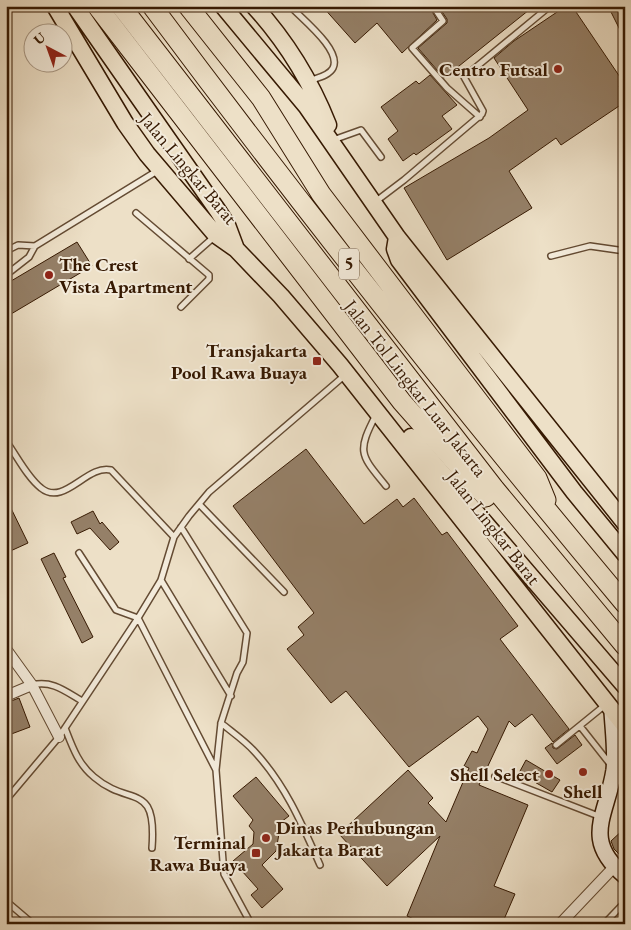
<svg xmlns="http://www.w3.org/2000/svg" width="631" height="930" viewBox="0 0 631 930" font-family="'EB Garamond',serif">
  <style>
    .building { fill: #958068; stroke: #361902 }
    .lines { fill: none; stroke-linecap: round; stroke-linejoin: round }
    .lane-casing { stroke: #644b33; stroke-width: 8 }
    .street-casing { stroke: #644b33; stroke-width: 12 }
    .secondary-casing { stroke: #361902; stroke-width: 18 }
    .primary-casing { stroke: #361902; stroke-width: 19 }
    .highway-casing { stroke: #361902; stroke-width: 21 }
    .lane { stroke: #f3ebdb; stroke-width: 5 }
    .street { stroke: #f3ebdb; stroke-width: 10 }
    .secondary { stroke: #f3ebdb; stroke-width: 15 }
    .primary { stroke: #ede0c7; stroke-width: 16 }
    .highway { stroke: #ede0c7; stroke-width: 19 }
    .poi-dot { fill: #8f2418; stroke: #f3ebdb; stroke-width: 2 }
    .labels { text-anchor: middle; stroke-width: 4; stroke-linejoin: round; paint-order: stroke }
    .shield { fill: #f3ebdb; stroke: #6f5843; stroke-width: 1 }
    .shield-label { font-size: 18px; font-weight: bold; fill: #361902 }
    .poi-label { font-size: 19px; font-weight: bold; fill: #361902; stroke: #f3ebdb; text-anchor: end }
    .street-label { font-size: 19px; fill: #361902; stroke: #f3ebdb }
  </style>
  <rect width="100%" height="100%" fill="#ede0c7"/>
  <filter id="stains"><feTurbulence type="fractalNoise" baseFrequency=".004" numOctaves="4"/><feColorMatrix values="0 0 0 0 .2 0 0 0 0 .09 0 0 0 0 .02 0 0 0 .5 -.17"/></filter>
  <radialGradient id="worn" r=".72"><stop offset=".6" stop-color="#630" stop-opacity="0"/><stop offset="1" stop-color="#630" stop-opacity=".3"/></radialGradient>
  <path class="building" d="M322,6H429L437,20L402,53L377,23L355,43Z
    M438,6H534L444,78L418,48L447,23V19Z
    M566,6H572L624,83L619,86L625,95V102L561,145L556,138L509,171L532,208L447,260L404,188L489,138L528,110L494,58L514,41Z
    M608,6H625V40Z
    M430,75L457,105L442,116L452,129L416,155L414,153L403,161L388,139L398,131L381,107L416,81L419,84Z
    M77,242L92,266L6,317V284Z
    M306,449L364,524L397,499L403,507L414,498L442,535L447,532L518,626L500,639L569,729L553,742L532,714L515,727L509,721L479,785L528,805L494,886L515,894L502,924H425L407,916L440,836L387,886L339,834L408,770L433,798L428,803L446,822L469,768L464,766L472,751L477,753L488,729L478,716L409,767L346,691L331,703L287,649L304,635L298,627L314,613L233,506Z
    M6,498L28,543L6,553Z
    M93,511L100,524L102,522L119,542L110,550L90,528L77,534L71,522Z
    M54,553L66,577L63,578L93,637L82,643L41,559Z
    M19,698L30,727L6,736V703Z
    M575,735L582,745L557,764L545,748L552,743L553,748L557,749Z
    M526,760L560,780L552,792L519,773Z
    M256,777L289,816L281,822L276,851L262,865L283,889L262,908L251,895L258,889L233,861L253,844L254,832L249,826L253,820L233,796Z
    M625,828V860L614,849L611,841Z"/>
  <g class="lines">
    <defs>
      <path id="lane" d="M290,6C302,19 342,50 333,68C329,76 316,78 309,81
        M433,6L443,21L412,48L447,88L480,117
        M333,140L361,130L381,157
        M375,202L404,180L482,114L483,111L464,77L550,6
        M136,213L209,275V279L181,307
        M6,251L18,245L35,246
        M551,256L590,246L625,251
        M189,259L214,237
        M6,275L29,257L35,246L157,171
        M376,415C356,453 361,455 386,486
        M6,441C17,456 27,477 41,488C64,507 87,464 111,470L174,537
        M199,504L284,592
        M181,527L247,633L243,662L237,673L221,723L216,770
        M79,553L116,610L138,618
        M161,580L231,696
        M138,618L216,770L224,874L251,924
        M32,685C52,680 65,691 82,701
        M221,723C232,732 245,741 254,751C285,784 302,824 320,865
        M580,726L610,764
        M65,728C72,746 78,764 94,777C130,808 157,780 152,848
        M556,745L604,706
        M495,776L601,817
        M6,800L59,737L138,618L161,580L174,537L189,516L209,492L344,376
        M6,901L33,924
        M604,924L625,902"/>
      <path id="street" d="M6,649L32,685L59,737
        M6,696L32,685
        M560,924L614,867"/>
      <path id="secondary" d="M612,711C613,730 616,751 614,770C607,816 581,839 625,876"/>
      <path id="primary" d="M55,6L125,123L147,154L216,235L236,249L281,296L340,365L625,726
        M75,6L218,211L227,225L236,249
        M223,6L307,107L397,237L625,523
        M254,6C285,40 311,82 328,125
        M397,237L395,249L399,260L574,492L625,554
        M411,437L625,686"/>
      <path id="highway" d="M97,6L402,402L486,497
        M121,6L494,488L625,646
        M152,6C304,210 462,409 625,604
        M188,6L261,98L321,194L537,478L546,500"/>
    </defs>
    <use href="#lane" class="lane-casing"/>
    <use href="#street" class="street-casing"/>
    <use href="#secondary" class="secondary-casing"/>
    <use href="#primary" class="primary-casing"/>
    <use href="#highway" class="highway-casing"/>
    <use href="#lane" class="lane"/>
    <use href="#street" class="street"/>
    <use href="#secondary" class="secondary"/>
    <use href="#primary" class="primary"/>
    <use href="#highway" class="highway"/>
  </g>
  <g class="poi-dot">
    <circle cx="558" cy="69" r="5"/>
    <circle cx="49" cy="275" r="5"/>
    <rect x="312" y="356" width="10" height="10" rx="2.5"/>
    <circle cx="583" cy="772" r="5"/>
    <circle cx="549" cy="774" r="5"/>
    <circle cx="266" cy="838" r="5"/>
    <rect x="251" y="848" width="10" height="10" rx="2.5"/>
  </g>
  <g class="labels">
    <rect class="shield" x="339" y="248.5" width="20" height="31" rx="4"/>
    <g class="shield-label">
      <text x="349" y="270">5</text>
    </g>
    <g class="poi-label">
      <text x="548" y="76">Centro Futsal</text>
      <text x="59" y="271" text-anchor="start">The Crest<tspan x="59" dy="22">Vista Apartment</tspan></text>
      <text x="307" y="357">Transjakarta<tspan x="307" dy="22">Pool Rawa Buaya</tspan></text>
      <text x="539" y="781">Shell Select</text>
      <text x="583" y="798" text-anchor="middle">Shell</text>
      <text x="276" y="834" text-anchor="start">Dinas Perhubungan<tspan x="276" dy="22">Jakarta Barat</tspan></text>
      <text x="246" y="849">Terminal<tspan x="246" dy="22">Rawa Buaya</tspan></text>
    </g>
    <g class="street-label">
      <text transform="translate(189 168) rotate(50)" y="7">Jalan Lingkar Barat</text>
      <text transform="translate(416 388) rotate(52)" y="7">Jalan Tol Lingkar Luar Jakarta</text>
      <text transform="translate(494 527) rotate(52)" y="7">Jalan Lingkar Barat</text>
    </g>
  </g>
  <rect width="631" height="930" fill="none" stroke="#ede0c7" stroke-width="25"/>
  <rect x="8" y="8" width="616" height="915" fill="none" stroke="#361902" stroke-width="2.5"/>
  <rect x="12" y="12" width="606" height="905" fill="none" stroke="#361902"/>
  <g transform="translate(48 48) rotate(319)"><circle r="24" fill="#f3ebdb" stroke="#a79784"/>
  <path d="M0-4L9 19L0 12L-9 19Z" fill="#8f2418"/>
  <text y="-8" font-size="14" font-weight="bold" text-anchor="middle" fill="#361902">U</text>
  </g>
  <rect width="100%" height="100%" filter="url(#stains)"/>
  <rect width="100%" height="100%" fill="url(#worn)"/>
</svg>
